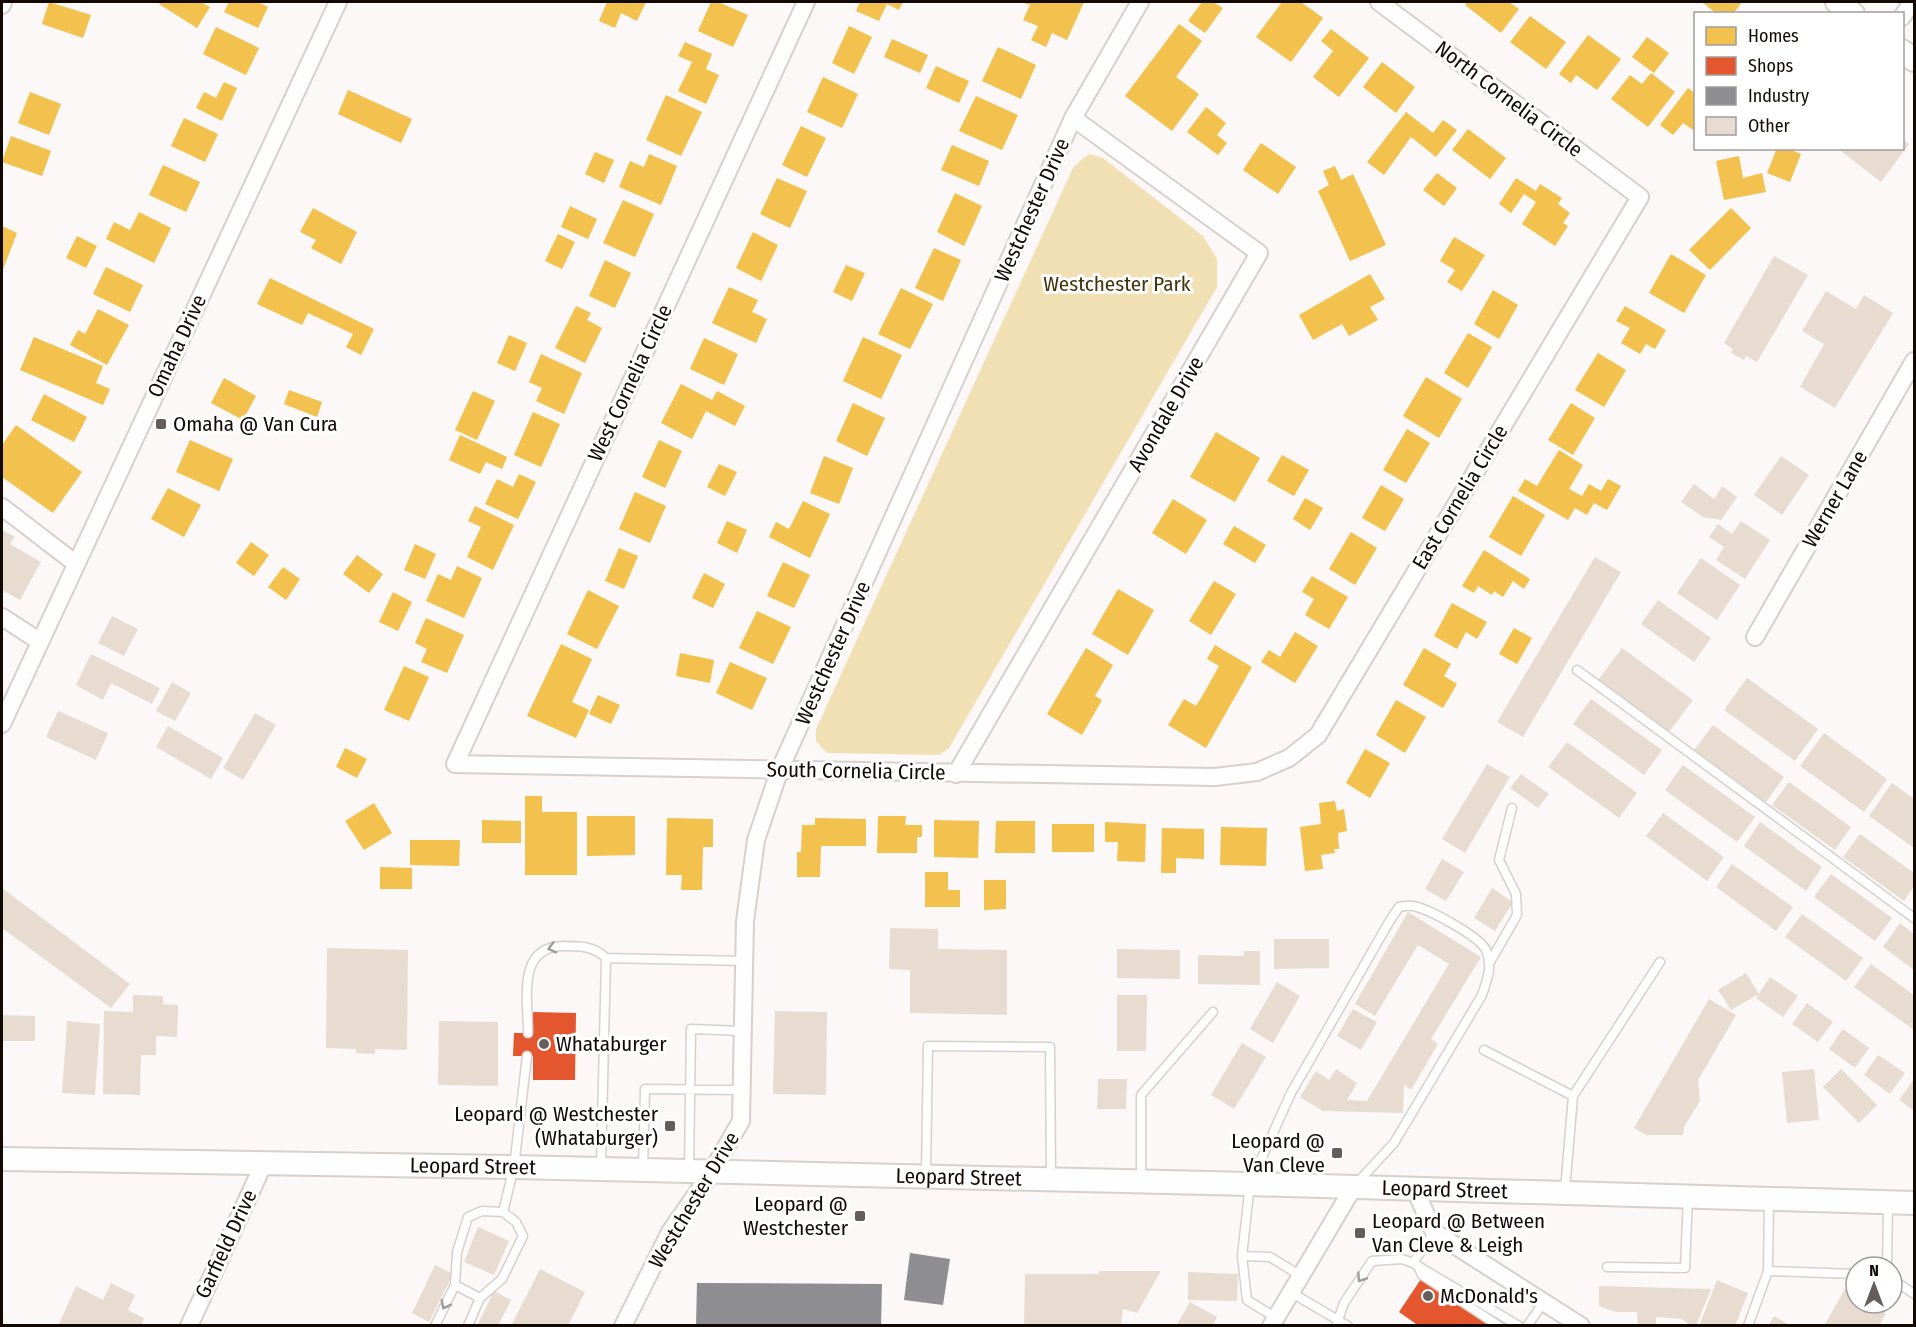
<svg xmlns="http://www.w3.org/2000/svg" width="1916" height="1327" viewBox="0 0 1916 1327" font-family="'Fira Sans Condensed',sans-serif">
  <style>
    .green { fill: #f1e0b4 }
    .homes { fill: #f2c14e }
    .shops { fill: #e4572e }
    .industry { fill: #8d8d92 }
    .building { fill: #e8dcd1 }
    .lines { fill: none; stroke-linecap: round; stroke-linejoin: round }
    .lane-casing { stroke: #d7d0cd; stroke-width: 11 }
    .street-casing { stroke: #d7d0cd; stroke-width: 20 }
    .secondary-casing { stroke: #d7d0cd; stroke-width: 26 }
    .lane { stroke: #fefefe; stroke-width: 8 }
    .street { stroke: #fefefe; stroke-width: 16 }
    .secondary { stroke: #fefefe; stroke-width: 22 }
    .oneway { stroke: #a09c9a }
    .poi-dot { fill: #645d5a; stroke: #fff; stroke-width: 2 }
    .labels { text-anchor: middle; stroke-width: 6; stroke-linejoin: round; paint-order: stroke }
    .street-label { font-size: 21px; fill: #120905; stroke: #fff }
    .park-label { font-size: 21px; fill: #41340a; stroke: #fff }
    .poi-label { font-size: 21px; fill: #120905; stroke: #fff; text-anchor: start }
  </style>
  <rect width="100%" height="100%" fill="#fbf8f7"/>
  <path class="green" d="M1090,154L1103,158L1203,236L1217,259V287L949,748L939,755L827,753L816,741V729L1073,168L1082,159Z"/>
  <path class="homes" d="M49,2L91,15L83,38L42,24Z
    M160,2H201L210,7L197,28L159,4Z
    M229,2H258L268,7L258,28L224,12Z
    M607,2H646L637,21L621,13L615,28L599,21Z
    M711,2H718L748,15L733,47L698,31Z
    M860,2H903L899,10L887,4L879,21L856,11Z
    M1021,2H1084L1067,40L1052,33L1046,47L1031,40L1038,26L1023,20L1030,5Z
    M1202,2H1213L1223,8L1205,33L1188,21Z
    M1282,2H1301L1323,18L1291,62L1256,37Z
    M1467,2H1509L1519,9L1501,33L1465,5Z
    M1702,2H1742L1733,14H1717Z
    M1530,16L1566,42L1546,69L1510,42Z
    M1179,24L1202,41L1176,77L1199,94L1172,131L1125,96Z
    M849,26L872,37L854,74L832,63Z
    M216,27L259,48L246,75L203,54Z
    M1331,29L1369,58L1339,97L1313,77L1333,51L1321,41Z
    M1588,35L1621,59L1597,90L1576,75L1571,83L1559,74Z
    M1647,37L1669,53L1654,73L1632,57Z
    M892,39L928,55L920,73L884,57Z
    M685,42L712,54L706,69L719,75L706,104L678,91L692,62L678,56Z
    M998,47L1036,65L1021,99L982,81Z
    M1382,62L1415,87L1396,113L1363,87Z
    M936,66L969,81L959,103L926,88Z
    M1651,73L1675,92L1648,127L1611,99L1630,75L1642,84Z
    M823,77L858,94L842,128L807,112Z
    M224,82L237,88L222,121L196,108L204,92L216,98Z
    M1688,88L1696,94V132L1683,123L1673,135L1660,125Z
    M348,90L412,119L401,143L338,114Z
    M30,92L61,104L49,135L18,123Z
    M666,95L702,112L681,156L646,140Z
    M976,96L1018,115L1002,150L959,131Z
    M1206,107L1226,123L1217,135L1227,143L1218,155L1187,132Z
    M1406,112L1433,133L1443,120L1457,130L1436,157L1411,137L1384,175L1367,162Z
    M184,118L218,134L205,162L171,146Z
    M801,126L826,138L807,177L782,165Z
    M1468,129L1506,158L1490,179L1452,150Z
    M11,136L51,151L42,176L2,162Z
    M1261,143L1296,167L1278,194L1243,170Z
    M952,145L989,161L979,186L941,170Z
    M1777,148H1787L1801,154L1790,182L1767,173Z
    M595,152L614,160L604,183L585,174Z
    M649,154L677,166L661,205L619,187L630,161L644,167Z
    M1739,156L1743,178L1762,173L1766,192L1724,200L1716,161Z
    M163,165L200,182L186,212L149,195Z
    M1335,166L1341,180L1353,174L1386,245L1350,261L1318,191L1329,185L1323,171Z
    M1437,173L1457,188L1444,206L1423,190Z
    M777,178L807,191L790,228L760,214Z
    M1516,178L1536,191L1540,184L1562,198L1558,204L1570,213L1563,223L1568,226L1555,246L1522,224L1536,202L1524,194L1511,213L1499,204Z
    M955,193L982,206L964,246L937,232Z
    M623,200L654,214L635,257L603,243Z
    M570,206L597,219L588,239L561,227Z
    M313,208L357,232L341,264L311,248L316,240L300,232Z
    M1731,208L1751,228L1710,270L1689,250Z
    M139,212L171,228L154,263L106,239L114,222L130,230Z
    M2,226L17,233L2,272Z
    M753,232L778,245L761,281L736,268Z
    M558,234L575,242L562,269L545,261Z
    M77,236L97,246L86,268L66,258Z
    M1454,237L1485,255L1462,291L1447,282L1455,270L1440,261Z
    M934,248L961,260L943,301L915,288Z
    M1671,254L1706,275L1684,313L1649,293Z
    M605,260L631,273L615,308L589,296Z
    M846,265L865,273L852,301L833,292Z
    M106,267L143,285L130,312L93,294Z
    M1370,274L1385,299L1370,307L1378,320L1349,336L1342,324L1313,340L1299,315Z
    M270,278L374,329L361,355L346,347L353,334L308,313L302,325L257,304Z
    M729,287L758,300L752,312L767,319L756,343L712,323Z
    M901,288L933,304L910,349L878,334Z
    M1493,290L1518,305L1499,339L1474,324Z
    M576,306L591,313L587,320L602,328L585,363L555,348Z
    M1625,306L1666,330L1655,349L1646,344L1640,354L1621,343L1630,328L1616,321Z
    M98,309L129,325L107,365L70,345L78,330L85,334Z
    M1468,333L1492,347L1468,388L1444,373Z
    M509,335L527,343L515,371L497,363Z
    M34,337L103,366L96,383L110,389L103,405L20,370Z
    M863,337L902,355L881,399L843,381Z
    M704,338L738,354L724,385L690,369Z
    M1598,353L1626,370L1604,407L1575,390Z
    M541,354L582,373L564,414L536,401L542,388L529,382Z
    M1426,377L1462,399L1439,438L1403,416Z
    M224,378L256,396L243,420L211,403Z
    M681,384L712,400L717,391L745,406L735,426L706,411L692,439L661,423Z
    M289,390L322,402L317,417L284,404Z
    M473,391L495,401L477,440L455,430Z
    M44,394L87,417L74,442L31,420Z
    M853,403L885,418L867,456L836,441Z
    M1571,403L1595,418L1573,455L1548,440Z
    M533,412L560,424L541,467L514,455Z
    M16,425L82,472L53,513L2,477V445Z
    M1407,429L1430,443L1406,483L1383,470Z
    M1216,432L1260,458L1235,502L1190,477Z
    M460,435L507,457L502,469L486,462L480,474L449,460Z
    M190,440L233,459L219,491L176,472Z
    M659,440L682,451L665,488L642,477Z
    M1559,450L1583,465L1569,489L1582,496L1589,484L1601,491L1608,479L1621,486L1607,510L1594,503L1587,515L1575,508L1568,520L1518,491L1525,479L1537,486Z
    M1282,455L1309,470L1294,496L1267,481Z
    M824,456L853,468L839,504L810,493Z
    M719,464L737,472L725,496L707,487Z
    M519,474L536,482L518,519L485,504L497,479L513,487Z
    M1381,485L1404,499L1385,531L1362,518Z
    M168,488L201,505L184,537L151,519Z
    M635,492L666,506L650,543L619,529Z
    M1513,496L1545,515L1521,556L1489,537Z
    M1305,498L1323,508L1310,530L1293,519Z
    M1173,499L1207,520L1186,554L1152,533Z
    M803,501L830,514L810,558L769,537L776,522L789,529Z
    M475,506L514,525L493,570L467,557L481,527L468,521Z
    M727,521L747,530L737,553L717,543Z
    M1234,526L1266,545L1255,563L1223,544Z
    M1351,532L1377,548L1355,585L1329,569Z
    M251,542L269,555L254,576L236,563Z
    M415,544L436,554L425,579L404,570Z
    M619,548L638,556L624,589L605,581Z
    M1484,550L1530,579L1524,589L1513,581L1503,597L1494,591L1492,595L1478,586L1474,593L1462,586Z
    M357,555L383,574L369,593L343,574Z
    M783,562L810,575L794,608L767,596Z
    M457,566L482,578L464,618L426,601L438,574L451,580Z
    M283,567L300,579L286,600L268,587Z
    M704,573L725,584L713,608L692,598Z
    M1312,576L1348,597L1329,629L1305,615L1314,599L1302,592Z
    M1214,581L1236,594L1211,635L1189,621Z
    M1118,589L1154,610L1128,655L1092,634Z
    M588,590L619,606L597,649L567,634Z
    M393,592L412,602L398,631L379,622Z
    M1452,603L1487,622L1477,639L1466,632L1457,649L1434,636Z
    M757,611L791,627L773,664L739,648Z
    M426,618L464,635L447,673L421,662L427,649L415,643Z
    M1514,628L1532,638L1517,664L1499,654Z
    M1295,632L1318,646L1295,683L1261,662L1269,650L1280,657Z
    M561,644L592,659L572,702L589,710L576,738L527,716Z
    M1215,645L1252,667L1206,748L1168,725L1184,699L1196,706L1204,693L1219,666L1207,659Z
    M1086,648L1113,665L1095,696L1102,700L1082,735L1047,714Z
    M1424,648L1451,664L1444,676L1457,684L1443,708L1403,685Z
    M680,653L714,660L710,683L676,676Z
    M730,662L767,678L752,710L716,693Z
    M404,666L429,677L409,721L384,710Z
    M598,695L620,705L611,724L589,714Z
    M1396,700L1426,717L1405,753L1376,735Z
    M345,748L367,759L357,778L336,767Z
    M1365,749L1390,763L1370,798L1346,783Z
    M525,796H542V812H577V875H525Z
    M1335,801L1337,811L1344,809L1347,831L1338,833L1339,849H1334L1335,853L1321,855L1323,869L1305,871L1300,827L1321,824L1319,803Z
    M374,803L392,833L364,850L345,821Z
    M587,816H635V855L587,856Z
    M878,816H906L905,825H922V837H917V853H877Z
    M667,818L713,819V847H703L702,890H681L682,875H666Z
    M815,818L866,819V846H821L820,877H797V852H801L802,825H815Z
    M482,820L521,821V843H482Z
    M934,820L979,821L978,858L934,857Z
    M996,821H1035V853H995Z
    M1105,822L1146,824L1145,862L1117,861L1118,842H1105Z
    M1052,824H1094V852H1052Z
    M1221,827L1267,828L1266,866L1220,865Z
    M1162,828L1204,829V859L1176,858V873H1161Z
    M410,840H460L459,866L410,865Z
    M380,867L412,868V889H380Z
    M925,872H948V890H960V907H925Z
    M984,880H1006V909L984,910Z"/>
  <path class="shops" d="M533,1012L576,1013L575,1080H533V1056H513L514,1033H533Z
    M1421,1279L1493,1326H1419L1399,1312Z"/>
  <path class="industry" d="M910,1253L950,1259L943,1305L904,1300Z
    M697,1283L882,1284L881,1326H696Z"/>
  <path class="building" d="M1902,139L1909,144L1881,182L1837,148H1902Z
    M1774,256L1808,275L1757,362L1746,356L1744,360L1731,353L1733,349L1724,343Z
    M1826,291L1856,309L1864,295L1893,313L1835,408L1800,387L1824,344L1802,331Z
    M1781,456L1809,475L1782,515L1754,495Z
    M1694,484L1714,499L1722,486L1737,497L1721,520L1703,517L1681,502Z
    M1741,521L1770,540L1745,579L1716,560L1724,547L1709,537L1718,524L1732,534Z
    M2,530L15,537L10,544L41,562L20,600L2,590Z
    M1595,557L1621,572L1523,737L1497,722Z
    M1701,558L1740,585L1717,620L1677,593Z
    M1658,600L1711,638L1694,662L1641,624Z
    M112,616L138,629L124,656L98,643Z
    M1622,648L1693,700L1669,732L1598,680Z
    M91,654L160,688L152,704L111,683L103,700L76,685Z
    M1747,678L1818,729L1795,761L1724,710Z
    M172,682L191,693L175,721L156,711Z
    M1591,699L1662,750L1644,775L1573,724Z
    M58,711L108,733L96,760L46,737Z
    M255,713L276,725L243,780L223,768Z
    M1713,725L1784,777L1766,802L1694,750Z
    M168,726L223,758L211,779L156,747Z
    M1824,733L1887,779L1864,812L1800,766Z
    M1567,742L1637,793L1619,818L1548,767Z
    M1487,764L1510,777L1465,853L1442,839Z
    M1683,765L1755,817L1737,842L1665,790Z
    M1521,774L1549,794L1538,808L1510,788Z
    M1789,782L1851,827L1835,850L1772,805Z
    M1892,783L1914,799V848L1869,816Z
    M1663,813L1724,857L1707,881L1646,836Z
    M1760,822L1822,867L1806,891L1744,846Z
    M1860,834L1914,873V886L1904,901L1843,857Z
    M1442,859L1464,872L1446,901L1425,889Z
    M1732,864L1793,907L1776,931L1716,887Z
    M1831,874L1892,918L1875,941L1814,897Z
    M2,888L130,984L111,1008L2,928Z
    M1492,888L1513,902L1495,931L1474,918Z
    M1408,912L1481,957L1431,1039L1438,1044L1411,1090L1404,1085L1403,1113L1323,1111L1300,1097L1316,1071L1329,1080L1336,1069L1357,1083L1347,1100L1367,1101L1449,964L1418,945L1375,1016L1355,1004Z
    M1802,914L1863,958L1846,981L1785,937Z
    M1900,923L1914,934V970L1883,947Z
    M890,928L938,929V949L1007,950V1015L910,1013V970L889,969Z
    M1274,939H1329V968L1274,969Z
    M327,948L408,950L407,1050L375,1049V1054L356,1053V1049L326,1048Z
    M1117,949L1180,950V979L1117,978Z
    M1244,951H1260V985L1198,984V955L1244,956Z
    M1871,964L1914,995V1030L1854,987Z
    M1746,973L1759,994L1731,1010L1718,990Z
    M1770,977L1798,996L1783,1017L1756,998Z
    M1277,982L1300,996L1273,1043L1250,1029Z
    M133,995L163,996V1004L178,1005L177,1037L156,1036V1055H141L140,1095L103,1094L104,1011L133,1012Z
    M1117,995H1147L1146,1051H1117Z
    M1709,999L1736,1015L1698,1080L1700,1101L1684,1127L1683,1135H1646L1634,1128Z
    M1807,1003L1833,1022L1818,1042L1792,1024Z
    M1353,1009L1377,1022L1361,1050L1337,1036Z
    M775,1011L827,1012L826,1095L773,1094Z
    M2,1015L35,1016V1041H2Z
    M67,1021L100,1024L95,1095L62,1093Z
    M439,1021L498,1022V1086L438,1085Z
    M1843,1029L1869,1048L1855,1068L1829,1049Z
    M1242,1043L1266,1057L1234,1109L1211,1095Z
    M1878,1055L1905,1073L1890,1094L1864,1075Z
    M1814,1069L1819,1120L1787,1123L1782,1072Z
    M1841,1069L1877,1105L1859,1123L1823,1087Z
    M1098,1079H1127L1126,1109H1097Z
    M1914,1079V1111L1899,1100Z
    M478,1227L509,1241L494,1275L464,1262Z
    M435,1265L453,1274L429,1322L412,1313Z
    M540,1269L585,1292L568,1326H511Z
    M1099,1271H1161L1137,1313L1123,1309L1121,1326H1024L1025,1274H1099Z
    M1188,1272L1238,1274L1237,1301L1188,1300Z
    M1717,1280L1748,1293L1735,1326H1699Z
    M111,1283L135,1295L128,1310L144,1318L141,1326H58L76,1286L103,1300Z
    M1599,1286L1711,1289L1696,1326H1691L1682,1319L1656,1317V1326H1638L1637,1312H1616L1599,1306Z
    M1845,1289L1856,1295V1303H1869L1886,1313L1879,1326H1824Z
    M494,1291L511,1300L498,1326H477Z
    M1190,1302L1217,1317L1212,1326H1176Z
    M1774,1316L1791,1326H1768Z"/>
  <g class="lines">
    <defs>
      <path id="lane" d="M1577,670L1914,918
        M1490,962L1517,915L1516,894L1499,860L1512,808
        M528,1033C528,998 516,944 567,946C582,946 595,947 606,958
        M1484,1050L1573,1096
        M601,1167L606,958L745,961
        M643,1168L645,1089L741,1090
        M689,1169L691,1029L743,1031
        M926,1174L928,1046L1050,1047L1051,1179
        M1141,1181V1095L1213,1012
        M1565,1190L1573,1096L1660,962
        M1769,1200L1768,1271L1856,1274
        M503,1212L516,1222L523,1236L502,1279L480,1298L455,1285L457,1252L468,1217L482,1211L503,1212L514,1167L527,1056
        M1242,1256L1247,1300L1276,1318
        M1413,1263L1434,1232
        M1418,1266L1422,1275L1499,1326
        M1607,1267L1685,1268L1688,1198
        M1887,1267L1888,1204
        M1301,1276L1270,1257L1242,1256L1250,1184L1291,1093L1389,922L1399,907C1404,906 1408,905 1413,906C1429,909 1479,936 1486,950C1493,966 1487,980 1482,995L1394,1143L1357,1183
        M1892,1279L1914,1294
        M1292,1293L1348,1326
        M435,1326L455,1285
        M468,1326L480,1298
        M1336,1326L1344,1303L1372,1261L1402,1259L1413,1263L1519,1326
        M1527,1326L1544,1302
        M1748,1326L1768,1271"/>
      <path id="street" d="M806,2L455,764L1215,777L1257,772L1289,758L1318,735L1640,197L1379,2
        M2,5L3,2
        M1902,17L1912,2
        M2,507L75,563
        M2,617L39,641
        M1755,637L1914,361
        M2,724L338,2
        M956,774L1259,253L1073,118
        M1415,1190L1434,1232L1581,1326
        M189,1326L264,1163
        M623,1326L670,1232L711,1173L741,1121L745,921L756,840L780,769L1073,118L1140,2
        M1271,1326L1353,1188"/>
      <g id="secondary">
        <path d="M1837,2L1853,14"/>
        <path d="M1902,51L1914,60"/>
        <path id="s1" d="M2,1159L514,1167L1250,1184L1914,1203"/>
      </g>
    </defs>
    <use href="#lane" class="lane-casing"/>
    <use href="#street" class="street-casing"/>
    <use href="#secondary" class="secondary-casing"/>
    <use href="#lane" class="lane"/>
    <use href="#street" class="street"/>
    <use href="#secondary" class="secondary"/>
  </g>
  <defs><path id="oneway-chevron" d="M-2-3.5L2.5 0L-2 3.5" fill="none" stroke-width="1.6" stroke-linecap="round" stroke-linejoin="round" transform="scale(1.5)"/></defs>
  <g class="oneway">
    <use href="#oneway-chevron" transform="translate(552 948) rotate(165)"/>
    <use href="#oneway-chevron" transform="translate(1361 1278) rotate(124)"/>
    <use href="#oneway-chevron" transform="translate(445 1305) rotate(117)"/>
  </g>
  <g class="poi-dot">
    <rect x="155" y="418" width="12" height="12" rx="3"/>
    <circle cx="544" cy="1044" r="6"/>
    <rect x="664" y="1120" width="12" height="12" rx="3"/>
    <rect x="1331" y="1147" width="12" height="12" rx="3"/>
    <rect x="854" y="1210" width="12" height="12" rx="3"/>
    <rect x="1354" y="1227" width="12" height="12" rx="3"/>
    <circle cx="1428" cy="1296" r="6"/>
  </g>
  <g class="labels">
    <g class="street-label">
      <text transform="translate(1509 99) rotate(37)" y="7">North Cornelia Circle</text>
      <text transform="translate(1032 210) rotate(-66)" y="7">Westchester Drive</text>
      <text transform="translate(177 346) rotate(-65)" y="7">Omaha Drive</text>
      <text transform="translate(630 383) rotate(-65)" y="7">West Cornelia Circle</text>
      <text transform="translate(1166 414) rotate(-60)" y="7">Avondale Drive</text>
      <text transform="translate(1460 497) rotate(-59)" y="7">East Cornelia Circle</text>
      <text transform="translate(1835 499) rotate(-60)" y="7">Werner Lane</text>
      <text transform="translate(833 653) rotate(-66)" y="7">Westchester Drive</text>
      <text transform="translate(856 771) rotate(1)" y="7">South Cornelia Circle</text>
      <text dy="7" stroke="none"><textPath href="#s1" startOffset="471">Leopard Street</textPath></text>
      <text dy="7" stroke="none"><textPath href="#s1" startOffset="957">Leopard Street</textPath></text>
      <text dy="7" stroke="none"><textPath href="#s1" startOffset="1443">Leopard Street</textPath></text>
      <text transform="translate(694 1200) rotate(-59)" y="7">Westchester Drive</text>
      <text transform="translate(226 1244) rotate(-65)" y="7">Garfield Drive</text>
    </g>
    <g class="park-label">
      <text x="1117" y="291">Westchester Park</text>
    </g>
    <g class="poi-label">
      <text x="173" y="431">Omaha @ Van Cura</text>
      <text x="556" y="1051">Whataburger</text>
      <text x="658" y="1121" text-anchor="end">Leopard @ Westchester<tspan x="658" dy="24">(Whataburger)</tspan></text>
      <text x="1325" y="1148" text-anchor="end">Leopard @<tspan x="1325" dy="24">Van Cleve</tspan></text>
      <text x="848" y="1211" text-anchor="end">Leopard @<tspan x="848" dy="24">Westchester</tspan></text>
      <text x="1372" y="1228">Leopard @ Between<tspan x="1372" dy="24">Van Cleve &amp; Leigh</tspan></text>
      <text x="1440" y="1303">McDonald's</text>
    </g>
  </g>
  <rect width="1916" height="1327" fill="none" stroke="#120905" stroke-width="6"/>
  <rect x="1694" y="12" width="210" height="138" fill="#ffffff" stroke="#a09d9b" stroke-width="1.5"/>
  <rect x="1706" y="27" width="30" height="18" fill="#f2c14e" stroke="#a09d9b" stroke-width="1.5"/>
  <text x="1748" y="42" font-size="18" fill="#120905">Homes</text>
  <rect x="1706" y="57" width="30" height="18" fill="#e4572e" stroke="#a09d9b" stroke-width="1.5"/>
  <text x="1748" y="72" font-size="18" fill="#120905">Shops</text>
  <rect x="1706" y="87" width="30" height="18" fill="#8d8d92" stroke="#a09d9b" stroke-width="1.5"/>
  <text x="1748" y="102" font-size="18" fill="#120905">Industry</text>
  <rect x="1706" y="117" width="30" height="18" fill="#e8dcd1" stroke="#a09d9b" stroke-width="1.5"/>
  <text x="1748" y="132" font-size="18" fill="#120905">Other</text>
  <g transform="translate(1874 1285)"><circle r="28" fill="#ffffff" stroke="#a09d9b" stroke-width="1.5"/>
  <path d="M0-4.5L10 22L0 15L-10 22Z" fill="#645d5a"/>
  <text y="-9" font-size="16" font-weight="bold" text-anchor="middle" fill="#120905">N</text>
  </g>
</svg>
